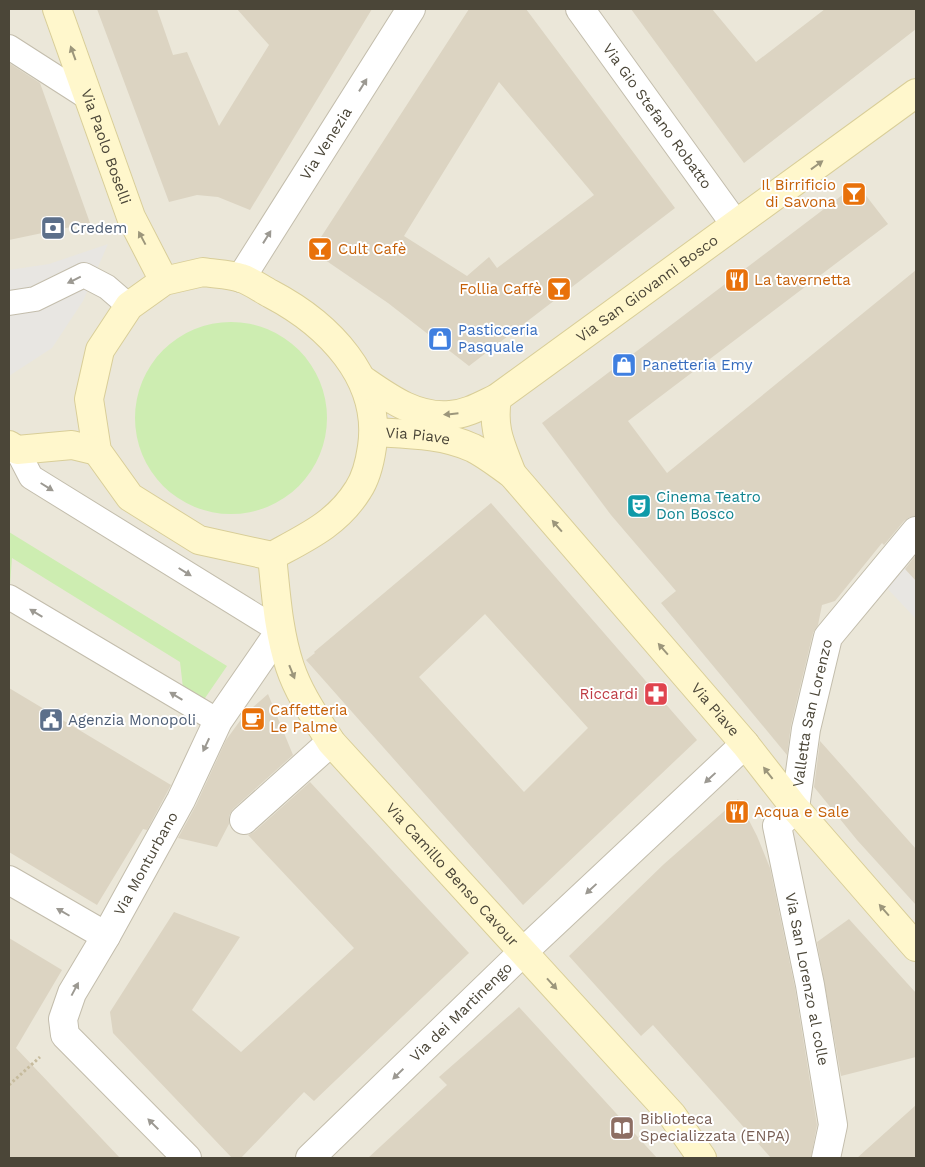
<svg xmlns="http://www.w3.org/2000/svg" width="925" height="1167" viewBox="0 0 925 1167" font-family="'Work Sans',sans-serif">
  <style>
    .residential { fill: #ebe7d9 }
    .green { fill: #cdedb1 }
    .parking { fill: #e8e6e2 }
    .building { fill: #dcd4c2; fill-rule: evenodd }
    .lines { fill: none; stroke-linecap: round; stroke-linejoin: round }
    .lane-casing { stroke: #c3bdac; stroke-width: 26 }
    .street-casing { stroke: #c3bdac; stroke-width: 30 }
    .secondary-casing { stroke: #d9ce98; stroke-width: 30 }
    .path { stroke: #c6bb9d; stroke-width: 3; stroke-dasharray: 2.5 2.5; stroke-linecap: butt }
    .lane { stroke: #fff; stroke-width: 24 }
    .street { stroke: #fff; stroke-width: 28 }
    .secondary { stroke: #fff7cc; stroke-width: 28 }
    .oneway { fill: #9c967b }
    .oneway2 { fill: #9c9992 }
    .labels { text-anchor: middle; stroke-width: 4; stroke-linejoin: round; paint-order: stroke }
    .street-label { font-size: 15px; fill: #4b4638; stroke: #fff }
    .food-label { font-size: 15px; fill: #c56008; stroke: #fff; text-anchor: start }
    .service-label { font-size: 15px; fill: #4e5e75; stroke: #fff; text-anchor: start }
    .shop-label { font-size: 15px; fill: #366cbe; stroke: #fff; text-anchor: start }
    .culture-label { font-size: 15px; fill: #0d838f; stroke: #fff; text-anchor: start }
    .health-label { font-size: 15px; fill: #be3a42; stroke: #fff; text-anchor: end }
    .education-label { font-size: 15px; fill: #785e54; stroke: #fff; text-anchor: start }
  </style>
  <rect width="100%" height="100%" fill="#f6f4eb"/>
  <path class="residential" d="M9,9H916V1158H9Z"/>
  <path class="green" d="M135 418a96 96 0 1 1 192 0a96 96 0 1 1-192 0Z
    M9,532L227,666L203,701L183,688L180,662L12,558L10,585L9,584Z"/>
  <path class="parking" d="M108,244L83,301L52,348L9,376V270L49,264Z
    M916,558V619L885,586Z"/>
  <path class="building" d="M97,9H157L173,55L187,52L219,126L269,45L237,9H372L250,210L218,197L197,195L169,202Z
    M469,9H526L675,208L469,366L388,303L312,251ZM499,82L594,195L497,268L489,257L467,276L404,236Z
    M631,9H712L756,62L825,9H916V29L744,163Z
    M9,63L40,83L90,223L9,240Z
    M857,184L888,224L628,421L667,473L916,270V516L910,517L904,521L884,545L882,543L835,601L822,605L818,625L813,633L791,725L787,755L661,603L676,591L611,515L542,423Z
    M491,503L697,740L523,905L306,660L315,653L314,652ZM485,614L588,728L524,792L419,677Z
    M916,555V581L905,569Z
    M9,688L171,785L147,830L143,829L97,905L9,852Z
    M268,694L293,755L233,809L229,816V824L217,847L178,838L195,807L226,740L245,714Z
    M820,741L916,849V905L857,840L814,787Z
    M310,782L469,953L314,1101L304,1092L241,1158H232L113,1033L110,1012L174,912L240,937L192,1010L241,1052L354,948L248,835L254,832Z
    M738,799L757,836L770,868L795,988L817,1125L811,1158H771L653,1025L641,1036L569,956L664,864Z
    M849,919L916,993V1057L841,1076L817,942Z
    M9,938L62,970L16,1048L120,1158H9Z
    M519,1007L657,1158H368L447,1085L439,1077Z
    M916,1105V1158H857Z"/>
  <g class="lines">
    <defs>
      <path id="lane" d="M9,47L90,99
        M9,303L35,299L84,275L107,287L129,306
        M17,450L31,477L280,631
        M9,597L218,721"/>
      <g id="street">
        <path id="s1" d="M580,9L735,224"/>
        <path id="s2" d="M241,278L411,9"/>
        <path d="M244,820L331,742"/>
        <path d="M9,880L106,936"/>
        <path id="s3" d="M187,1158L65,1035L63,1019L72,993L106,936L181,800L218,721L280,631"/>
        <path id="s4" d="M310,1158L523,952L745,744"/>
        <path id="s5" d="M826,1158L833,1125L810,985L777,826L795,808L806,729L828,637L916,531"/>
      </g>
      <g id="secondary">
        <path id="s6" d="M57,9L131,217L164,281"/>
        <path d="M203,272C215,274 229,274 241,278C251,281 261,289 271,294C328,324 382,378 372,447C370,461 366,478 358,490C337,524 305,538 272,556L199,540L130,497L97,451L89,399L100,350L129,306L164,281Z"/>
        <path id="s7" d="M363,380C389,398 416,418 450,415C467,414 482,405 497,398L916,93"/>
        <path d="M497,398C492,430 501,445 512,474"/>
        <path id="s8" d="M374,432C407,434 443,434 473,448C487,455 499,465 512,474L745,744L795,808L916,947"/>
        <path d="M9,445L17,450L72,445L97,451"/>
        <path id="s9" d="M272,556C276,593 278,631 290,667C299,694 316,718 331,742L672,1115L702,1158"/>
      </g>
    </defs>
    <use href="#lane" class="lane-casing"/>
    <use href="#street" class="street-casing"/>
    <use href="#secondary" class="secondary-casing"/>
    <path class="path" d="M9,1085L40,1057"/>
    <use href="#lane" class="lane"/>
    <use href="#street" class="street"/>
    <use href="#secondary" class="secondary"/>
  </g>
  <defs><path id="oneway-solid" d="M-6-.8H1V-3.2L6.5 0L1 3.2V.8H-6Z" transform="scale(1.25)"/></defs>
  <g class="oneway">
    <use href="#oneway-solid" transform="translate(73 53) rotate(-110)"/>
    <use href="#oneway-solid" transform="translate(817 165) rotate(-36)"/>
    <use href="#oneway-solid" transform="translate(142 238) rotate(-118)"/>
    <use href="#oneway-solid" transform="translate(451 414) rotate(174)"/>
    <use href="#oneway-solid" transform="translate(557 526) rotate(-131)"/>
    <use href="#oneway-solid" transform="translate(663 649) rotate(-131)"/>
    <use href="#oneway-solid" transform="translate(292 672) rotate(68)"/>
    <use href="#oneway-solid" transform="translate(768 773) rotate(-128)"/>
    <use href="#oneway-solid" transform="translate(884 910) rotate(-131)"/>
    <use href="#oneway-solid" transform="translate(552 984) rotate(48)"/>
  </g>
  <g class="oneway2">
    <use href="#oneway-solid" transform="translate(363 85) rotate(-58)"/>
    <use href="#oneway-solid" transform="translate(267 237) rotate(-58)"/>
    <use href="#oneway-solid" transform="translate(74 280) rotate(154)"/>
    <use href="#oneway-solid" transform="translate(47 487) rotate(32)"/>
    <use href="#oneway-solid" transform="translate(185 572) rotate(32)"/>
    <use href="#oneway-solid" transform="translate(36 613) rotate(-149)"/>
    <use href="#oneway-solid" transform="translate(176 696) rotate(-149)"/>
    <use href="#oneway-solid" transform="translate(206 745) rotate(115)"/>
    <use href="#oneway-solid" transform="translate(710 778) rotate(137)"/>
    <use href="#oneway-solid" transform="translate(591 889) rotate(137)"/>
    <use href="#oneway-solid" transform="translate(63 912) rotate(-150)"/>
    <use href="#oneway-solid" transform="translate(75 989) rotate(-62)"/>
    <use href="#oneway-solid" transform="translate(398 1074) rotate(136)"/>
    <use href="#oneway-solid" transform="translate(153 1124) rotate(-135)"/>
  </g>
  <defs>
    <symbol id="bar-square" viewBox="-11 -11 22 22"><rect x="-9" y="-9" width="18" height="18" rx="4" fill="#e8710a" stroke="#fff"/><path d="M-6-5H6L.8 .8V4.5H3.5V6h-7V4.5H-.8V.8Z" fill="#fff"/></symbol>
    <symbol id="bank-square" viewBox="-11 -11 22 22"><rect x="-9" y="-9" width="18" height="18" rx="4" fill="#5c6f8a" stroke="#fff"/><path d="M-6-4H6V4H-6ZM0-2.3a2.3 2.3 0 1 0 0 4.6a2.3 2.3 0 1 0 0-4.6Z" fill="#fff"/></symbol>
    <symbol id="restaurant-square" viewBox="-11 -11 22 22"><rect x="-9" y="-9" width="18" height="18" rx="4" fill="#e8710a" stroke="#fff"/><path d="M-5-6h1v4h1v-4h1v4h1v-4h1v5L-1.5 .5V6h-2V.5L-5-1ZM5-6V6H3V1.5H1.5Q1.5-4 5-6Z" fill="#fff"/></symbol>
    <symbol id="shop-square" viewBox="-11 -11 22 22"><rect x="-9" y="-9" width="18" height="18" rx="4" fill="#3f7fe0" stroke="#fff"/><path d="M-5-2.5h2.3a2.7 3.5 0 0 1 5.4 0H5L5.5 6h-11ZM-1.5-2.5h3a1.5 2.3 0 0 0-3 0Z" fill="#fff"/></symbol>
    <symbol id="theatre-square" viewBox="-11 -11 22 22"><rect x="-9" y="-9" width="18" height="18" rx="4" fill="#0f9aa8" stroke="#fff"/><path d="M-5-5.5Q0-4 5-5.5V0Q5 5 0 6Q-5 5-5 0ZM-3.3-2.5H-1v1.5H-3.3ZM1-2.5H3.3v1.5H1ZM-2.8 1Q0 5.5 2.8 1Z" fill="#fff"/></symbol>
    <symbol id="pharmacy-square" viewBox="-11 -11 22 22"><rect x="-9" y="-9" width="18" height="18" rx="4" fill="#e0444e" stroke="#fff"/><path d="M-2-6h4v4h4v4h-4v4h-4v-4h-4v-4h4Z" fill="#fff"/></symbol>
    <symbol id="cafe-square" viewBox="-11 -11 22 22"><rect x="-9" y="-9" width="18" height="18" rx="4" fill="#e8710a" stroke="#fff"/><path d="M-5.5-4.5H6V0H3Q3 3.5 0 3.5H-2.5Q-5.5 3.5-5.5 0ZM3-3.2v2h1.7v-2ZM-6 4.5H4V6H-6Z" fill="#fff"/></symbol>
    <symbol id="civic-square" viewBox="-11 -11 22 22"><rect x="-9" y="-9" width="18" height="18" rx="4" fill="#5c6f8a" stroke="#fff"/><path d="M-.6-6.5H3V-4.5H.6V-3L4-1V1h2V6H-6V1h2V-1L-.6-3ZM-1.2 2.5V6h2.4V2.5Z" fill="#fff"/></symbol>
    <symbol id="library-square" viewBox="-11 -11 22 22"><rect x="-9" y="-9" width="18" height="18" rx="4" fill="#8d6e63" stroke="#fff"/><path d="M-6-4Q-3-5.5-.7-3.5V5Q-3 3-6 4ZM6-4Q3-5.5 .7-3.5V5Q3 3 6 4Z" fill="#fff"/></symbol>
  </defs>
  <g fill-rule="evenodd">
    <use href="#bar-square" x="840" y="180" width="28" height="28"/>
    <use href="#bank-square" x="39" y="214" width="28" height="28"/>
    <use href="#bar-square" x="306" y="235" width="28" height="28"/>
    <use href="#restaurant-square" x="723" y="266" width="28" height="28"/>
    <use href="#bar-square" x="545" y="275" width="28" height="28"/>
    <use href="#shop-square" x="426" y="325" width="28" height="28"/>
    <use href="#shop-square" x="610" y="351" width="28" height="28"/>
    <use href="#theatre-square" x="625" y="492" width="28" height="28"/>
    <use href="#pharmacy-square" x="642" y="680" width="28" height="28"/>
    <use href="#cafe-square" x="239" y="705" width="28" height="28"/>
    <use href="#civic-square" x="37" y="706" width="28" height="28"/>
    <use href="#restaurant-square" x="723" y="798" width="28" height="28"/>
    <use href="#library-square" x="608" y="1114" width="28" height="28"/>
  </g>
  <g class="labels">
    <g class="street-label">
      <text dy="5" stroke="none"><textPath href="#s1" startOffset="132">Via Gio Stefano Robatto</textPath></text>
      <text dy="5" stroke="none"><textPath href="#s2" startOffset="159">Via Venezia</textPath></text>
      <text dy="5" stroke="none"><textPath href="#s6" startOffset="146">Via Paolo Boselli</textPath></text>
      <text dy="5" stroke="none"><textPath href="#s7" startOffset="332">Via San Giovanni Bosco</textPath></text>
      <text dy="5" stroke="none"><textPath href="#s8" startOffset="44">Via Piave</textPath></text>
      <text dy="5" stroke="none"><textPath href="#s8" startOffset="459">Via Piave</textPath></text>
      <text dy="5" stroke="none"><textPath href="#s5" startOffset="460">Valletta San Lorenzo</textPath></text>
      <text dy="5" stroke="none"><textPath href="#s3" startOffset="366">Via Monturbano</textPath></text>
      <text dy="5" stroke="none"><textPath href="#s9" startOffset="378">Via Camillo Benso Cavour</textPath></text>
      <text transform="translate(807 979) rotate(79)" y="5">Via San Lorenzo al colle</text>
      <text dy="5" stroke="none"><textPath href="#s4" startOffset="210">Via dei Martinengo</textPath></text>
    </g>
    <g class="food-label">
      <text x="836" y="190" text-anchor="end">Il Birrificio<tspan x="836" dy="17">di Savona</tspan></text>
      <text x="338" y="254">Cult Cafè</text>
      <text x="754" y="285">La tavernetta</text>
      <text x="542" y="294" text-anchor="end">Follia Caffè</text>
      <text x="270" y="715">Caffetteria<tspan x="270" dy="17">Le Palme</tspan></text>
      <text x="754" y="817">Acqua e Sale</text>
    </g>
    <g class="service-label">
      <text x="70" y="233">Credem</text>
      <text x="68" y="725">Agenzia Monopoli</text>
    </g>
    <g class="shop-label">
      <text x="458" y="335">Pasticceria<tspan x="458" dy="17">Pasquale</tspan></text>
      <text x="642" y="370">Panetteria Emy</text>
    </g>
    <g class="culture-label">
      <text x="656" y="502">Cinema Teatro<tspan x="656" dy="17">Don Bosco</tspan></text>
    </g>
    <g class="health-label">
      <text x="638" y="699">Riccardi</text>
    </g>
    <g class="education-label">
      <text x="640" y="1124">Biblioteca<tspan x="640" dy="17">Specializzata (ENPA)</tspan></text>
    </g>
  </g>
  <rect width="925" height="1167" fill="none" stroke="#4b4638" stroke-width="20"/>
</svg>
